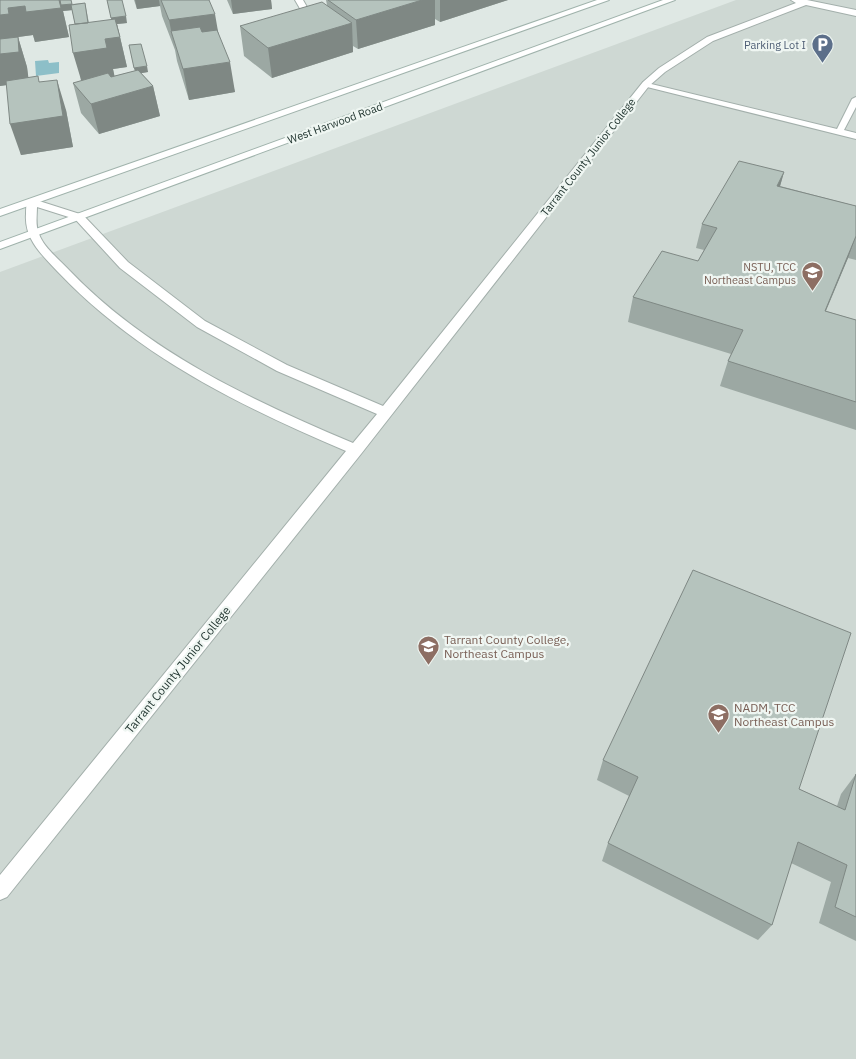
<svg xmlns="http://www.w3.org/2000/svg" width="856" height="1059" viewBox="0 0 856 1059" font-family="'IBM Plex Sans',sans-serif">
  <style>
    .built { fill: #ced8d3 }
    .water { fill: #8dbfc8 }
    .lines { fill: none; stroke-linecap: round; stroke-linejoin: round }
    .service-casing { stroke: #a3afab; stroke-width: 2 }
    .minor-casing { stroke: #a3afab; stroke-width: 2 }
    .secondary-casing { stroke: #a0b3ac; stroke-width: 2 }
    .service { fill: #fff; fill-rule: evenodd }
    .minor { fill: #fff; fill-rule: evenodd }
    .secondary { fill: #fff; fill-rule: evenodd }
    .wall { fill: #9ca8a3 }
    .shaded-wall { fill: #7f8884 }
    .building { fill: #b5c3bd; stroke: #7f8884 }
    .labels { text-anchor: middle; stroke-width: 4.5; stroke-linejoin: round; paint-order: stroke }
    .far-service-label { font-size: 11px; fill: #4e5e75; stroke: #eff6f2; text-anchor: end }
    .far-street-label { font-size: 11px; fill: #223631; stroke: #eff6f2 }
    .far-education-label { font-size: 11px; fill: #785e54; stroke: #eff6f2; text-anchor: end }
    .education-label { font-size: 12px; fill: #785e54; stroke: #eff6f2; text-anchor: start }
    .street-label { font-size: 12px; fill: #223631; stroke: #eff6f2 }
  </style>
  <rect width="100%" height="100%" fill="#dfe8e4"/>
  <path class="built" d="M736,0H856V1059H0V272Z"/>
  <path class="water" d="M48,60L49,63L59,62V73L36,76L35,61Z"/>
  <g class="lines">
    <defs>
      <path id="service" d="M295,0H303L311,14L317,13V17L306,19Z
        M643,82L837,129L852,99L856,97V107L844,130L856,133V139L643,86Z"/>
      <path id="minor" d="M791,0H807L856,10V16L806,5L713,41L665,72L649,86L361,454L7,897L0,900V875L346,451C240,406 138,356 58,272C42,255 24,239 26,214C26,209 26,204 28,200H36L83,215L128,262L205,321L287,365L383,406L643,82L659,68L707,37L796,3ZM37,207L75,219L120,268L197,327L277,371L377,414L353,443C251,400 148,352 70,271C60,260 44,248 39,234C35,225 37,216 37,207Z"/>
      <path id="secondary" d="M597,0H609L0,216V209Z
        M663,0H675L0,249V242Z"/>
    </defs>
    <use href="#service" class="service-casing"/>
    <use href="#minor" class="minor-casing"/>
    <use href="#secondary" class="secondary-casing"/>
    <use href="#service" class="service"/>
    <use href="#minor" class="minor"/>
    <use href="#secondary" class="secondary"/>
  </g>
  <path class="wall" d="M0,0L72,4L85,3L89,23L112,20L107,0L127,23L117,24L127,67L113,69L114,76L135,71L129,45L148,72L141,73L153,86L160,116L99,134L81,113L73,83L81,81L75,24L72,10L63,11L69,37L35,42L33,35L18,37L27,67L28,77L40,82L66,110L73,147L21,155L6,85L0,86Z
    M134,0H209L235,92L189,100L177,61L175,50L162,16L160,6L137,9Z
    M227,0H271L272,9L233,14Z
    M326,0H508L440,22L435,19V25L358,49L353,46V52L272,78L244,56L240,26L327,5Z
    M784,172L780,186L856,206V260L848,258L826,311L856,320V430L720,386L728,361L731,354L628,322L633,297L698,261L704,250L696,248L702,224Z
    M603,760L799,789L837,806L841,794L856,774V941L819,923L831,882L791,863L772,925L758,940L602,861L608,843L629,796L597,780Z"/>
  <path class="shaded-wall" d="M0,0H71L73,10L63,11L69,37L35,42L33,35L18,37L27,67L29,82L0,86Z
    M135,0H159L160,6L137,9Z
    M231,0H271L272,9L233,14Z
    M422,0H435V25L358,49L356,20Z
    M440,0H508L440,22Z
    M215,14L220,43L171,31L175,50L169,20Z
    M126,16L127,23L117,24L127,67L113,69L115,78L82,83L73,53L105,39L113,25L111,18Z
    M352,23L353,52L272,78L268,48Z
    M230,62L235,92L189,100L183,69Z
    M147,66L148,72L136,74L134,68Z
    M57,80L66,110L73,147L21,155L10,124Z
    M153,86L160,116L99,134L91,104Z
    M784,172L777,197V186Z
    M856,236L848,258L815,336L825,311Z"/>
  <path class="building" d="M0,0H59L61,8L26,12L25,6L8,8L9,14L0,15Z
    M60,0H71L72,4L61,5Z
    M107,0H122L126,16L111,18Z
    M161,0H209L215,14L169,20Z
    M328,0H422L356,20Z
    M322,2L352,23L268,48L240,26Z
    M85,3L88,23L75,24L71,5Z
    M115,19L120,37L105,39L107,48L73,53L69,25Z
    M200,27L202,32L217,30L230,62L183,69L171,31Z
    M18,37L19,52L0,54V39Z
    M141,44L147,66L134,68L129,45Z
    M138,70L153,86L91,104L73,83L108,73L111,77Z
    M38,76L39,82L57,80L63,116L10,124L6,81Z
    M739,161L784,172L777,186L856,206V236L825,311L856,320V402L728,361L743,330L633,297L662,251L698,261L717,228L702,224Z
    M693,570L851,633L799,789L845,810L856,774V917L835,907L847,865L798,842L772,925L608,843L638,777L603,760Z"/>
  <defs>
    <symbol id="parking-pin" viewBox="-11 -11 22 30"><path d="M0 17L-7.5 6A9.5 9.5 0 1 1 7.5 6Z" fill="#5c6f8a" stroke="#eff6f2"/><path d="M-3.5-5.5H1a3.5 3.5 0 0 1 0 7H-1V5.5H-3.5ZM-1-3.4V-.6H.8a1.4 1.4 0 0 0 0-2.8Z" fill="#fff"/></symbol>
    <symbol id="university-pin" viewBox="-11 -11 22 30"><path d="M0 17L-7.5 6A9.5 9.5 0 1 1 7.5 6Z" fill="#8d6e63" stroke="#eff6f2"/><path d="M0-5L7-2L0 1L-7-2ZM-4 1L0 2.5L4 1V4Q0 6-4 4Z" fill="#fff"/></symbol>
  </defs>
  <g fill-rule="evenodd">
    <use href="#parking-pin" x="810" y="32" width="25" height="34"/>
    <use href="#university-pin" x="800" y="260" width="25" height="34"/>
    <use href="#university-pin" x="416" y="634" width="25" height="34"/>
    <use href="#university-pin" x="706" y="702" width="25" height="34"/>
  </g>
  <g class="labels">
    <g class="far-service-label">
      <text x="806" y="49">Parking Lot I</text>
    </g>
    <g class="far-street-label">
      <text transform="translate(335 123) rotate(-20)" y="4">West Harwood Road</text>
      <text transform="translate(588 157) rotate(-52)" y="4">Tarrant County Junior College</text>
    </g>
    <g class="far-education-label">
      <text x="796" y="271">NSTU, TCC<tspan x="796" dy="13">Northeast Campus</tspan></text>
    </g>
    <g class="education-label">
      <text x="444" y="644">Tarrant County College,<tspan x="444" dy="14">Northeast Campus</tspan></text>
      <text x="734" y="712">NADM, TCC<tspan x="734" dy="14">Northeast Campus</tspan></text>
    </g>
    <g class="street-label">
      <text transform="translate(178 670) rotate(-51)" y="4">Tarrant County Junior College</text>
    </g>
  </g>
</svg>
